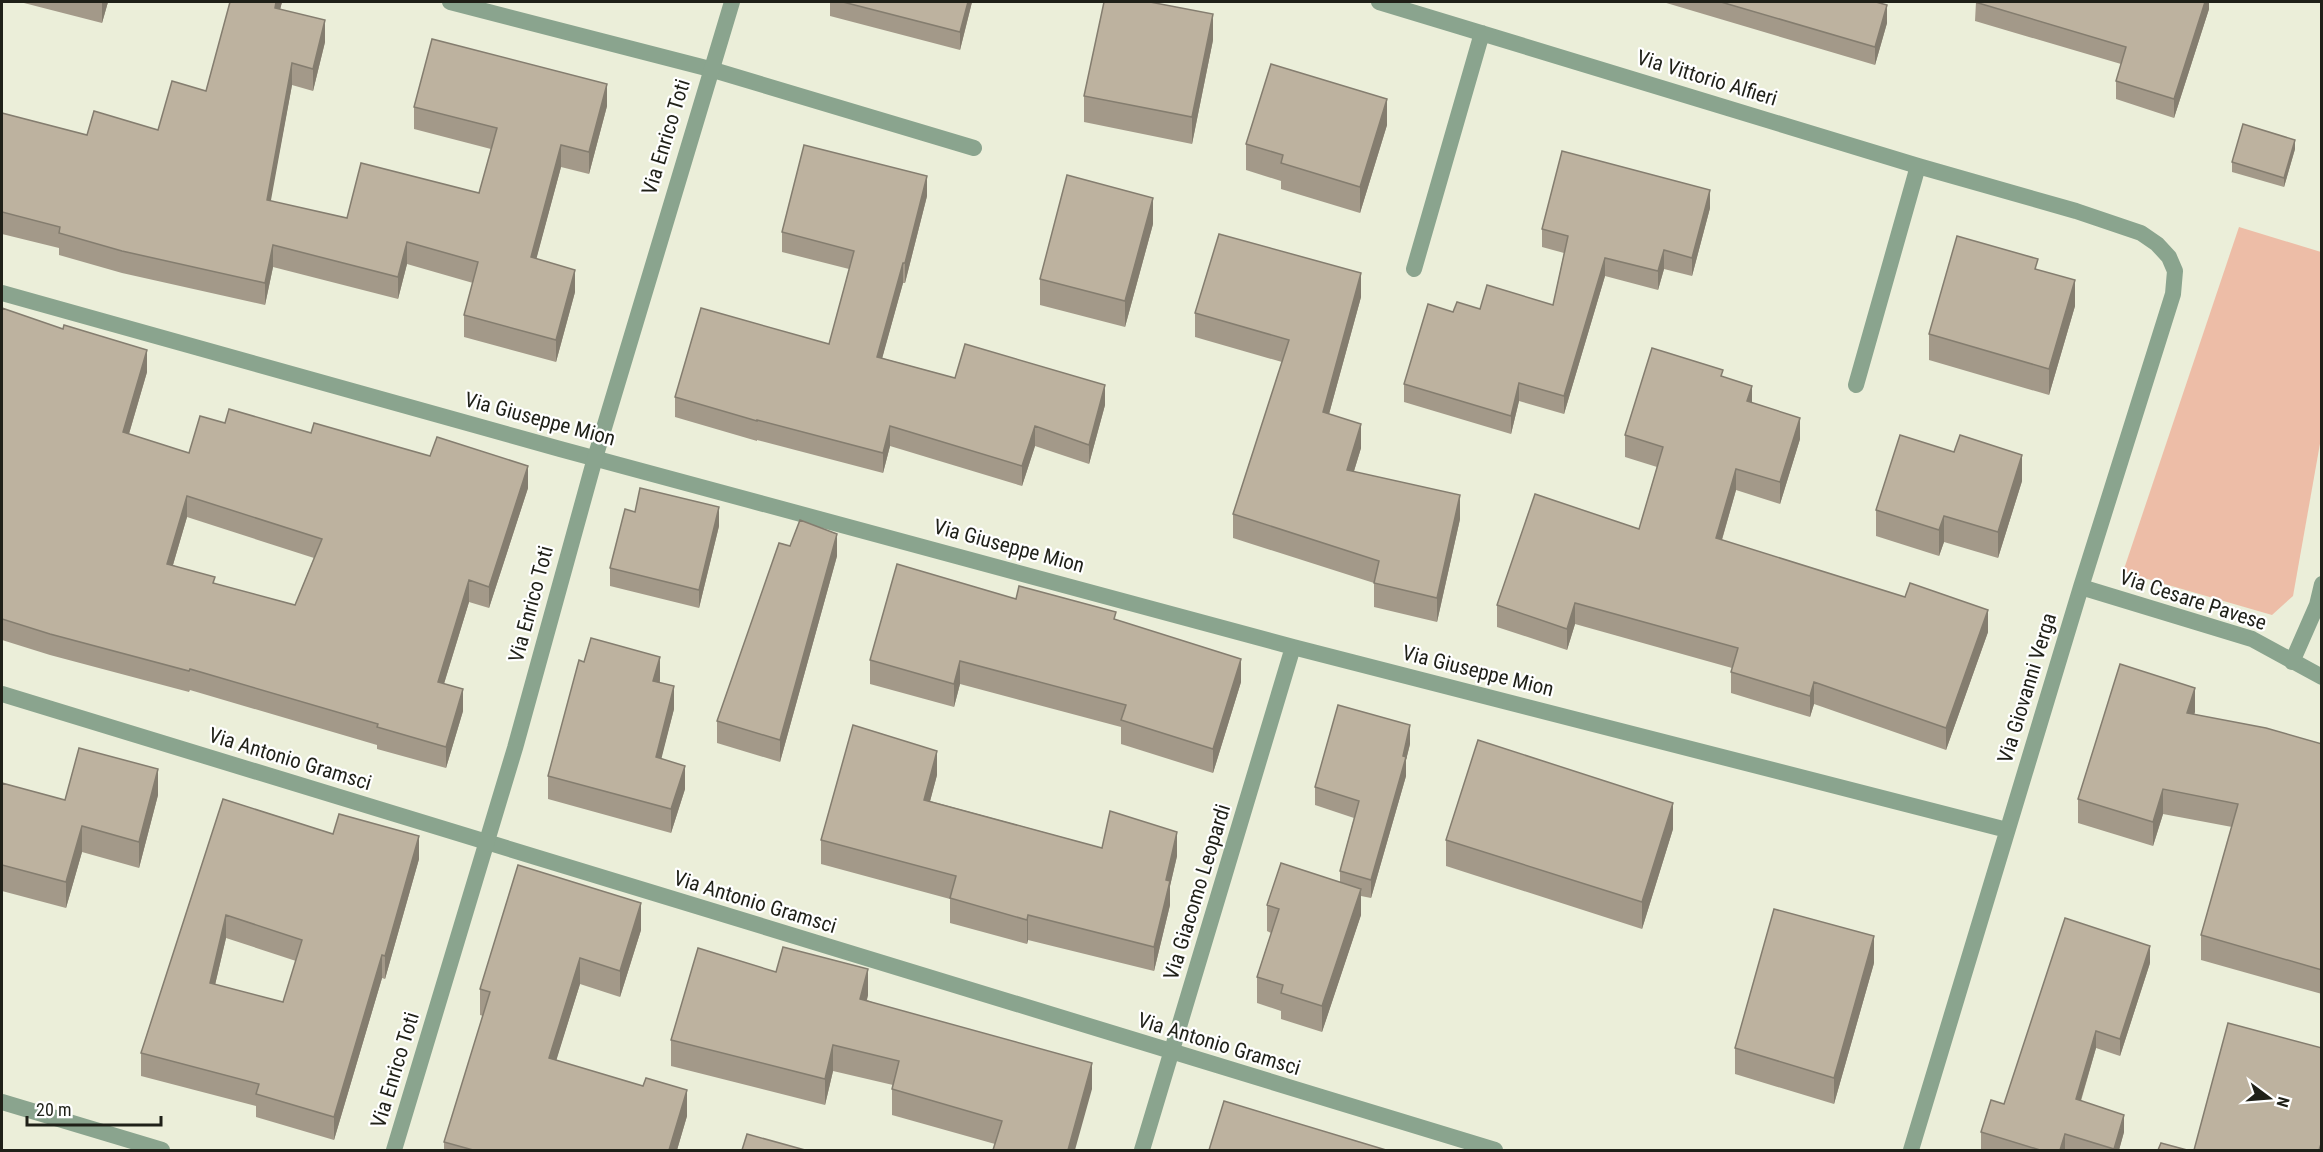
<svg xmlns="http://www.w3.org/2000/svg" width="2323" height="1152" viewBox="0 0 2323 1152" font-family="'Roboto Condensed',sans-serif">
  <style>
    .green { fill: #edbda7 }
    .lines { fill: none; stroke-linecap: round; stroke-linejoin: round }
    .minor { stroke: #8aa48e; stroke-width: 16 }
    .tertiary { stroke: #8aa48e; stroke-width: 16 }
    .wall { fill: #a39989; fill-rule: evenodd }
    .shaded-wall { fill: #847d6f }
    .building { fill: #bdb29f; stroke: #847d6f; stroke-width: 1.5; fill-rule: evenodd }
    .labels { text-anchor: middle; stroke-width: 4.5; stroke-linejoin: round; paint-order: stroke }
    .street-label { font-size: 21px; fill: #1f2018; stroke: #fff }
  </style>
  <rect width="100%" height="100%" fill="#ebeed9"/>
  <path class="green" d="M2239,227L2321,252V438L2293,596L2272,615L2123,572Z"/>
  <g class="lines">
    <path class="minor" d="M450,2L710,69L974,148
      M1379,2L1918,166L2076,211L2141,233L2157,244L2169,257L2175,271L2173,294L2081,587L1911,1150
      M1414,269L1482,33
      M2,293L560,449L1293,647L2007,830
      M1856,385L1918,166
      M2081,587L2252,639L2322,677
      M2292,662L2317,605L2322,584
      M2,694L1495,1150
      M2,1102L162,1150
      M1142,1150L1293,647"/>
    <path class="tertiary" d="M394,1150L515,748L595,458L732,2"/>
  </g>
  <path class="wall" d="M20,2H108L102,23Z
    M230,2H282L280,9L325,42L313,91L292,85L270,201L347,218L479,193L491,149L414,129V107L607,106L589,174L561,167L536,259L575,292L556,362L464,337V315L473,283L407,264L398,299L273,267L265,305L122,273L59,255V248L2,234V113L87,135L158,130L206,91Z
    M830,2H972L960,50L830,16Z
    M1663,2H1882L1881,3L1887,23L1875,65Z
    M1976,2H2209V9L2174,118L2116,99V81L2121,64L1975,21Z
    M1213,40L1192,144L1084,122V96Z
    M1387,125L1360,213L1281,189V181L1246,170V144Z
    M2295,149L2284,187L2232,172V162Z
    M927,196L905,283H903L882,358L955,378L1105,405L1089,464L1035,446L1022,486L890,446L883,473L757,440V441L675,417V397L829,344L849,269L782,252V232Z
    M1710,208L1692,276L1664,269L1658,290L1605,276L1564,414L1519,401L1511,434L1404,402V384L1453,312L1480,309L1553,305L1564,253L1542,247V229Z
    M1153,224L1125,327L1040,305V279Z
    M2038,270L2075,306L2049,395L1929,360V334Z
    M1361,297L1329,414L1361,448L1354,471L1460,519L1437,622L1374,607V583L1233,538V514L1282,362L1195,337V313Z
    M2,308L147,372L129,434L189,453L225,423L311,433L528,488L489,608L469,602L444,684L463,711L446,768L377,749V745L190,690L189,692L50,655L2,640ZM187,517L314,558L295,605L215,584L173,565Z
    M1723,377L1752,403L1800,439L1780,504L1736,490L1722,540L1988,632L1946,750L1814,704L1810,717L1731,693V672L1732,668L1575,624L1567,650L1497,627V605L1639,529L1657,467L1625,457V435Z
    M2022,481L1998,558L1944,542L1939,556L1876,536V510Z
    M635,512L719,526L699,608L610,586V568Z
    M790,546L837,556L780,762L717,743V721Z
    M1016,599L1116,620L1241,682L1213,773L1121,744V727L960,684L954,707L870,684V660Z
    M660,680V682L674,709L661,758L685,789L671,833L548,799V776Z
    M2195,712L2194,714L2322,744V994L2201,960V935L2232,827L2163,814L2153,846L2078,823V799Z
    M1410,744L1406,760V776L1371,898L1361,896V915L1322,1032L1281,1019V1011L1257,1003V977L1271,933L1267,931V905L1340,882V871L1354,818L1315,805V787Z
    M937,775L930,801L1102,848L1177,856L1170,886V905L1154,971L1028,940L1027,944L950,923V899L821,864V840Z
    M2,783L65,800L158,795L139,868L82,852L66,908L2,891Z
    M223,799L333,834L419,859L385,979L382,978L334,1140L256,1117V1106L141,1076V1053ZM226,938L296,961L283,1002L215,985Z
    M1673,829L1642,929L1446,866V840Z
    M641,930L620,997L580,984L556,1060L687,1116L677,1150H444V1142L483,1016L480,1015V989Z
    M1874,963L1834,1104L1735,1074V1048Z
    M2150,963L2120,1056L2096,1048L2081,1101L2124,1132L2119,1150H1981V1132L2004,1104Z
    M776,972L868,995L867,1000L1092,1089L995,1144L892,1115V1089L893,1085L833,1071L825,1105L671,1066V1040Z"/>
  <path class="shaded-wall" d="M102,2H108L102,23Z
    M276,2H282L275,30V8Z
    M968,2H972L960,50V32Z
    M2205,2H2209V9L2174,118V99Z
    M1887,5V23L1875,65V47Z
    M1213,14V40L1192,144V117Z
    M325,20V42L313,91V69Z
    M292,63V85L267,222V200Z
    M607,84V106L589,174V152Z
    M1387,99V125L1360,213V187Z
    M2295,140V149L2284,187V178Z
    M561,145V167L531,279V257Z
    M927,176V196L905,283V263Z
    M1710,190V208L1692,276V258Z
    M1153,198V224L1125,327V301Z
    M407,242V264L398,299V277Z
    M273,245V267L265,305V283Z
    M1664,250V269L1658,290V271Z
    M1605,258V276L1564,414V396Z
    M903,263V283L877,377V357Z
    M575,270V292L556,362V340Z
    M1361,273V297L1323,436V412Z
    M2075,280V306L2049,395V369Z
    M147,350V372L123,454V432Z
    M1519,383V401L1511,434V416Z
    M1105,385V405L1089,464V445Z
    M1752,386V407L1747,401Z
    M1800,418V439L1780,504V482Z
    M1361,424V448L1347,494V470Z
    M890,426V446L883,473V453Z
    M1035,426V446L1022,486V466Z
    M2022,455V481L1998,558V532Z
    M528,466V488L489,608V587Z
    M1736,469V490L1716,560V538Z
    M1460,495V519L1437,622V598Z
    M187,496V517L167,585V564Z
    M719,507V526L699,608V590Z
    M1944,516V542L1939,556V530Z
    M837,534V556L780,762V740Z
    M469,580V602L438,703V682Z
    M1575,603V624L1567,650V629Z
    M1988,610V632L1946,750V728Z
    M660,657V680L653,705V681Z
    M1241,659V682L1213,773V749Z
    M960,661V684L954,707V684Z
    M1814,682V704L1810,717V696Z
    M674,686V709L656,780V757Z
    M2195,688V712L2187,737V713Z
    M463,689V711L446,768V747Z
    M1410,725V744L1406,760V776L1371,898V880L1403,756Z
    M937,751V775L924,824V800Z
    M685,766V789L671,833V809Z
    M158,769V795L139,868V842Z
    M2163,789V814L2153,846V822Z
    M1673,803V829L1642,929V902Z
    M82,826V852L66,908V882Z
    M1177,832V856L1170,886V905L1154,971V947L1166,880Z
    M419,836V859L385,979V956Z
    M1361,889V915L1322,1032V1006Z
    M641,903V930L620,997V971Z
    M226,915V938L210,1006V983Z
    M1028,915V940L1027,944V920Z
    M1874,936V963L1834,1104V1078Z
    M2150,946V963L2120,1056V1039Z
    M382,955V978L334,1140V1117Z
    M580,958V984L549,1084V1058Z
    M868,969V995L860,1024V999Z
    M2096,1031V1048L2076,1116V1099Z
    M833,1045V1071L825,1105V1079Z
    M1092,1063V1089L1075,1150H1068Z
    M687,1090V1116L677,1150H669Z
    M2124,1115V1132L2119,1150H2114Z
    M2065,1134V1150H2060Z"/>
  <path class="building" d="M230,2H276L275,8L325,20L313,69L292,63L267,200L347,218L361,163L479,193L497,128L414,107L432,39L607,84L589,152L561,145L531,257L575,270L556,340L464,315L478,262L407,242L398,277L273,245L265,283L122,251L59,233L60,227L2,212V113L87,135L94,111L158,130L172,81L206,91Z
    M843,2H968L960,32Z
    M1104,2H1150L1213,14L1192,117L1084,96Z
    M1721,2H1876L1887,5L1875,47Z
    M1975,2H2205L2174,99L2116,81L2126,47Z
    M1271,64L1387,99L1360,187L1281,163L1283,155L1246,144Z
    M2243,124L2295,140L2284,178L2232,162Z
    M804,145L927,176L905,263H903L877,357L955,378L965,344L1105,385L1089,445L1035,426L1022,466L890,426L883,453L757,420V421L675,397L701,308L829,344L854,251L782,232Z
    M1562,151L1710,190L1692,258L1664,250L1658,271L1605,258L1564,396L1519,383L1511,416L1404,384L1428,304L1453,312L1457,302L1480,309L1487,285L1553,305L1568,236L1542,229Z
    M1067,175L1153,198L1125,301L1040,279Z
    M1219,234L1361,273L1323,412L1361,424L1347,470L1460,495L1437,598L1374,583L1379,561L1233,514L1289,340L1195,313Z
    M1957,236L2038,259L2035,269L2075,280L2049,369L1929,334Z
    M2,308L63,329L64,325L147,350L123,432L189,453L200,416L225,423L229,409L311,433L314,423L430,456L437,437L528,466L489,587L469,580L438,682L463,689L446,747L377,727L378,724L190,669L189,671L50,634L2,619ZM187,496L322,539L295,605L213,583L215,577L167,564Z
    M1652,348L1723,370L1721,376L1752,386L1747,401L1800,418L1780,482L1736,469L1716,538L1905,597L1910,583L1988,610L1946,728L1814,682L1810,696L1731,672L1738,648L1575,603L1567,629L1497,605L1535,494L1639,529L1663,447L1625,435Z
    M1900,435L1954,452L1960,435L2022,455L1998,532L1944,516L1939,530L1876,510Z
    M640,488L719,507L699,590L610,568L625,509L635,512Z
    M800,520L837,534L780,740L717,721L779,543L790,546Z
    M897,564L1016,599L1019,586L1116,612L1114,619L1241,659L1213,749L1121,720L1126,705L960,661L954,684L870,660Z
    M591,638L660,657L653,681L674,686L656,757L685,766L671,809L548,776L579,660L584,662Z
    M2120,664L2195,688L2187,713L2266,728L2322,744V970L2201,935L2238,804L2163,789L2153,822L2078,799Z
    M1338,705L1410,725L1403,756L1406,757L1371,880L1340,871L1359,801L1315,787Z
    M853,725L937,751L924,800L1102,848L1110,811L1177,832L1166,880L1170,881L1154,947L1028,915L1027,920L950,898L956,876L821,840Z
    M1478,740L1673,803L1642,902L1446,840Z
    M79,748L158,769L139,842L82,826L66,882L2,865V783L65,800Z
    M223,799L333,834L339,814L419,836L385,956L382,955L334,1117L256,1094L259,1084L141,1053ZM226,915L302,940L283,1002L210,983Z
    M1281,863L1361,889L1322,1006L1281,993L1283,985L1257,977L1279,909L1267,905Z
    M518,865L641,903L620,971L580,958L549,1058L643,1086L646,1078L687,1090L669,1150H473L444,1142L490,992L480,989Z
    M1774,909L1874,936L1834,1078L1735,1048Z
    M2065,918L2150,946L2120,1039L2096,1031L2076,1099L2124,1115L2114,1149L2065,1134L2060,1150H2040L1981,1132L1991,1100L2004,1104Z
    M783,947L868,969L860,999L1092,1063L1068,1150H993L1002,1121L892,1089L899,1061L833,1045L825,1079L671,1040L698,948L776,972Z
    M2228,1023L2322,1048V1141L2319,1150H2194Z
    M1224,1101L1386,1150H1209Z
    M747,1134L805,1150H742Z
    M2161,1143L2187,1150H2158Z"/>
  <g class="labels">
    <g class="street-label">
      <text transform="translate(1707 78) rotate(17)" y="7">Via Vittorio Alfieri</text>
      <text transform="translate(666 137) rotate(-73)" y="7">Via Enrico Toti</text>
      <text transform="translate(540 419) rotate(15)" y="7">Via Giuseppe Mion</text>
      <text transform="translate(1009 546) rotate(15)" y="7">Via Giuseppe Mion</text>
      <text transform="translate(2193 600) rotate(18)" y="7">Via Cesare Pavese</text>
      <text transform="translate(531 604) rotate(-75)" y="7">Via Enrico Toti</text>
      <text transform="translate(1478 671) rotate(14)" y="7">Via Giuseppe Mion</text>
      <text transform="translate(2027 688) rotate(-73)" y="7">Via Giovanni Verga</text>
      <text transform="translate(290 759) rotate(17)" y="7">Via Antonio Gramsci</text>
      <text transform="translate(1197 892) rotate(-73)" y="7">Via Giacomo Leopardi</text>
      <text transform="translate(755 902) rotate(17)" y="7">Via Antonio Gramsci</text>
      <text transform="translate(1219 1044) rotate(17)" y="7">Via Antonio Gramsci</text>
      <text transform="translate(395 1070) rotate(-73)" y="7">Via Enrico Toti</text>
    </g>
  </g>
  <rect width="2323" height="1152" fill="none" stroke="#1f2018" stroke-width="6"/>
  <g transform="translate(2269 1098) rotate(106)" stroke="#ffffff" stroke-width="4.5" paint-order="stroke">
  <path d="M0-4.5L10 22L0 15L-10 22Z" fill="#1f2018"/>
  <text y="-9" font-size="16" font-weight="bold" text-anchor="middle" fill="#1f2018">N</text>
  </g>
  <path d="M27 1116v9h134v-9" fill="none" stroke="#1f2018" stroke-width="3"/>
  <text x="36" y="1116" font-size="18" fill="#1f2018" stroke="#ffffff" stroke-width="4.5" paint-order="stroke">20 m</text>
</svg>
